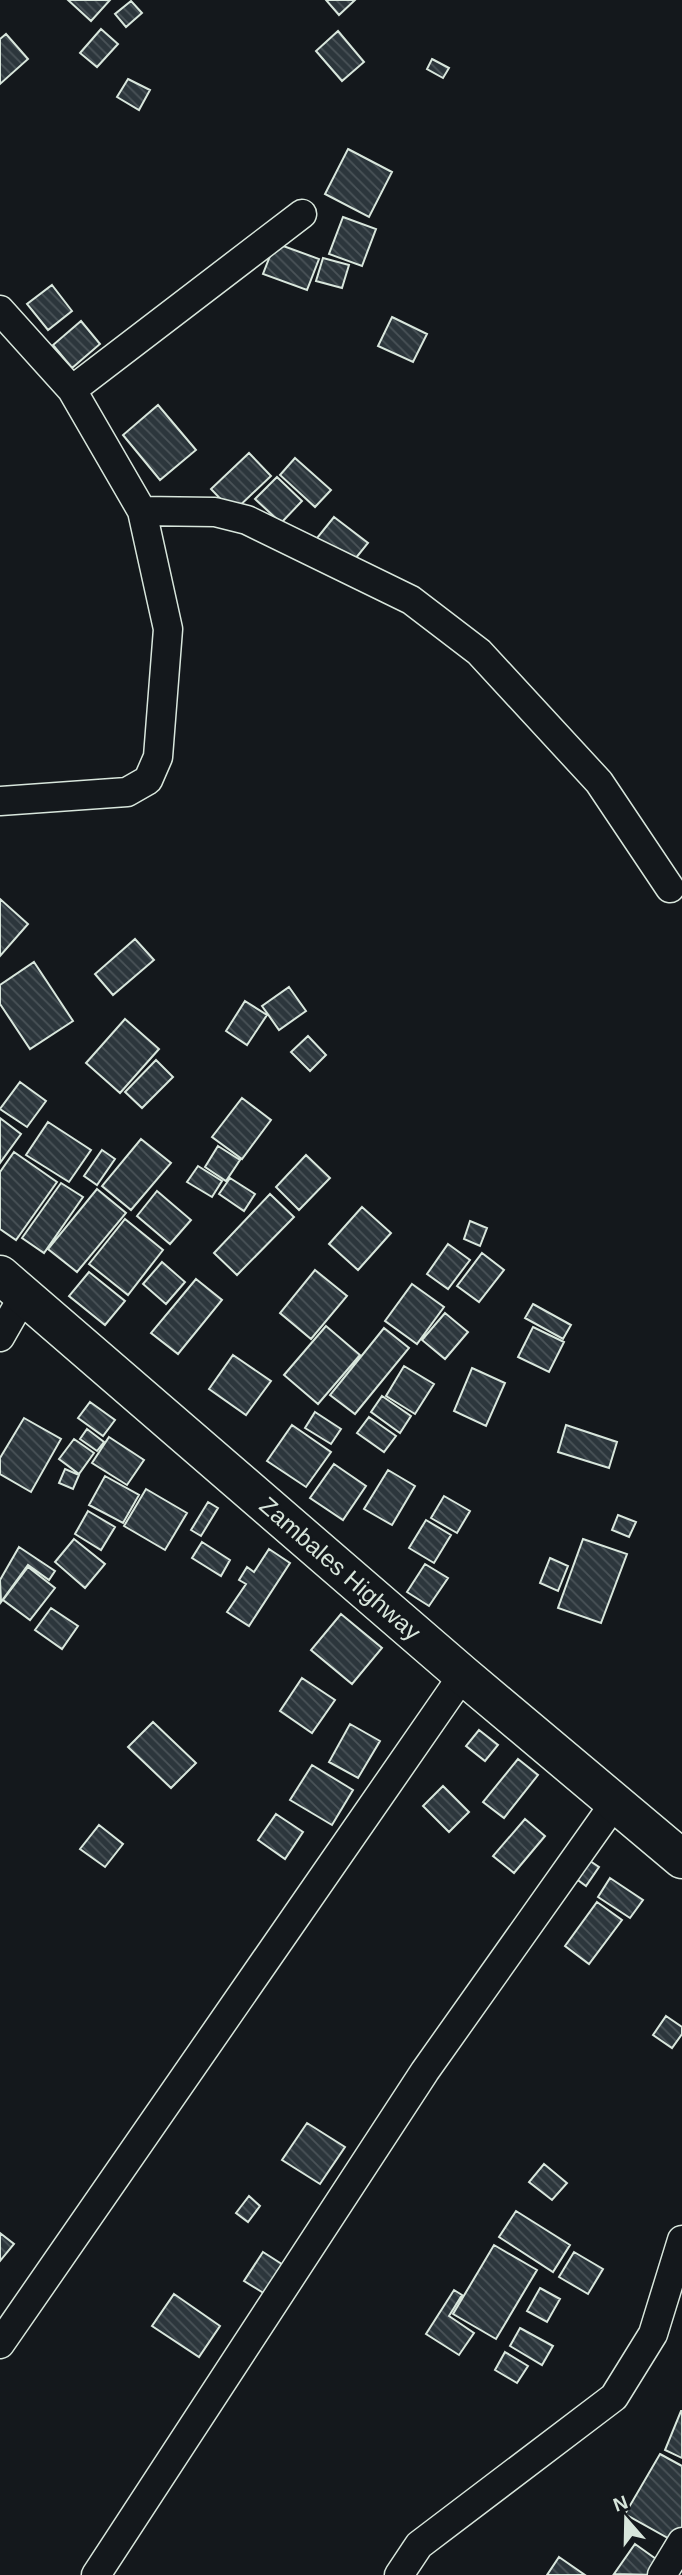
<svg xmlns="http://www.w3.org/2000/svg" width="682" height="2575" viewBox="0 0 682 2575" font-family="Helvetica,sans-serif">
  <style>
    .building { fill: url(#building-back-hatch); stroke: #d8e6dc; stroke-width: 2 }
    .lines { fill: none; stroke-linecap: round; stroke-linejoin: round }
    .street-casing { stroke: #d8e6dc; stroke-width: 31 }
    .primary-casing { stroke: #d8e6dc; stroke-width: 41 }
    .street { stroke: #14181c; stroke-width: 28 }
    .primary { stroke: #14181c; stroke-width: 38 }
    .labels { text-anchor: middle; stroke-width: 5; stroke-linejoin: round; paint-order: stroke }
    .street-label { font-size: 24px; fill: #d8e6dc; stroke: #14181c }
  </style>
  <defs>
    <pattern id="building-back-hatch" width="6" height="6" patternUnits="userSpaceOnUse" patternTransform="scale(1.75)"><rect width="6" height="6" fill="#2c363c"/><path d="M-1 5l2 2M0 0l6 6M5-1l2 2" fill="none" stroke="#4a5358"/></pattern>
  </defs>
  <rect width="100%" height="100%" fill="#14181c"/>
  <path class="building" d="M68,0H110L91,21Z
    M326,0H355L339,15Z
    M131,1L142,13L126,27L115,14Z
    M101,29L118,44L97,67L80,53Z
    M338,31L364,62L342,81L316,51Z
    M6,34L28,59L0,84V39Z
    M432,59L449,68L443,78L427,69Z
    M128,79L150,90L139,110L117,97Z
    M348,149L392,172L369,217L325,194Z
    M343,217L376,229L362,266L329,254Z
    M275,243L319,259L307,290L263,274Z
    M323,258L349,265L342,288L316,281Z
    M52,285L72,311L48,330L27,304Z
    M392,317L427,334L413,362L378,346Z
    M81,321L100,344L72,368L53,345Z
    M158,405L196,450L160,480L123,435Z
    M249,453L271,476L233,512L211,489Z
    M295,458L331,490L315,507L280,475Z
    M277,477L302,501L281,523L255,499Z
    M334,517L368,543L351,564L317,538Z
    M0,899L28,924L0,956Z
    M135,939L154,960L113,995L95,974Z
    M34,962L73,1021L30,1049L0,1004V985Z
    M289,987L306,1011L279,1030L262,1006Z
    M245,1001L267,1015L247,1045L226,1031Z
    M125,1019L159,1049L120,1093L86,1063Z
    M308,1036L326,1055L310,1071L291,1052Z
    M156,1060L173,1077L142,1108L125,1092Z
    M20,1082L46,1101L27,1127L0,1109Z
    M242,1098L271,1120L242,1159L212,1137Z
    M0,1118L21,1134L0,1163Z
    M48,1122L91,1150L69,1182L26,1155Z
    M141,1139L171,1163L131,1210L102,1186Z
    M218,1146L240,1160L226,1181L205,1167Z
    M102,1150L115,1159L97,1185L84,1176Z
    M14,1152L57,1182L16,1240L0,1229V1172Z
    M306,1155L330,1178L299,1210L276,1187Z
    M198,1166L222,1181L212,1197L187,1182Z
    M230,1178L255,1194L244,1211L219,1194Z
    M61,1183L83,1197L44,1253L22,1238Z
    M97,1189L126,1213L77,1272L48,1249Z
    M157,1191L191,1220L170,1244L137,1216Z
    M270,1194L294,1217L237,1275L214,1253Z
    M362,1207L391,1233L358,1270L329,1244Z
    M125,1219L163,1250L128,1295L89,1264Z
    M470,1221L487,1228L480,1246L464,1239Z
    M448,1244L470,1260L448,1289L427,1274Z
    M482,1253L504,1270L479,1302L457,1286Z
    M162,1262L185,1282L166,1304L143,1284Z
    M315,1270L347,1296L311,1339L280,1313Z
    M89,1272L125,1301L105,1325L69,1296Z
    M196,1279L222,1300L178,1354L151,1333Z
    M412,1284L444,1307L417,1344L385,1321Z
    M533,1304L571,1325L563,1339L525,1318Z
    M445,1313L468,1332L445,1359L422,1340Z
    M326,1326L360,1355L318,1404L284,1375Z
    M533,1327L564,1342L549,1372L518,1357Z
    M384,1328L409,1348L355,1414L330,1395Z
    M233,1355L271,1381L246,1415L209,1389Z
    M404,1366L434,1384L415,1414L386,1396Z
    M472,1368L505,1383L486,1426L454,1411Z
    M382,1396L411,1416L400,1433L371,1412Z
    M90,1402L115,1420L103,1436L78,1418Z
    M315,1412L341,1429L331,1444L305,1428Z
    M369,1417L396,1436L384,1452L357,1433Z
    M24,1418L61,1439L31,1492L0,1474V1458Z
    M292,1425L331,1452L306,1487L267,1461Z
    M566,1425L617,1442L609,1468L558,1452Z
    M87,1429L104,1442L97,1451L80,1439Z
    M109,1437L144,1460L127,1485L92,1463Z
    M74,1439L94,1453L79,1474L59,1459Z
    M334,1464L366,1486L343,1520L310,1498Z
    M65,1469L79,1475L73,1489L59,1483Z
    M388,1470L415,1486L392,1525L364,1509Z
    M105,1476L139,1495L123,1523L89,1505Z
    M146,1489L187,1513L165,1550L124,1526Z
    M444,1496L470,1511L457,1533L431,1518Z
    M208,1502L218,1508L201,1536L191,1530Z
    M88,1511L115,1527L101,1550L75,1534Z
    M618,1515L636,1522L629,1537L612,1530Z
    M426,1520L451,1535L434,1563L409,1548Z
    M74,1539L105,1564L85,1588L55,1562Z
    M583,1539L627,1554L601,1623L558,1608Z
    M202,1542L230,1560L221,1576L192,1558Z
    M19,1547L55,1571L49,1580L28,1565L1,1602L0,1580Z
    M269,1549L290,1563L249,1626L227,1612L246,1584L239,1580L247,1567L254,1572Z
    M550,1558L568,1566L558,1591L540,1583Z
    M425,1564L448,1578L429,1606L407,1592Z
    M28,1567L55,1588L30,1620L3,1600Z
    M51,1608L78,1626L62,1649L35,1630Z
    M341,1614L382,1648L352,1684L311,1650Z
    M302,1678L335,1700L312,1733L280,1711Z
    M153,1722L196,1763L171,1788L128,1747Z
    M350,1724L380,1741L358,1778L329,1762Z
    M479,1730L498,1745L485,1761L466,1746Z
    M518,1759L538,1775L504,1818L483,1802Z
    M312,1765L353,1790L332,1825L290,1800Z
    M443,1786L469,1812L449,1832L423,1806Z
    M276,1814L303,1832L285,1859L258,1840Z
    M525,1819L545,1836L514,1873L493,1856Z
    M99,1825L123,1844L105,1867L80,1849Z
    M584,1857L599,1867L586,1886L571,1875Z
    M610,1878L643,1900L630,1918L598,1897Z
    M597,1902L622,1920L589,1964L565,1946Z
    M666,2016L682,2027V2034L672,2048L653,2035Z
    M307,2123L345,2147L320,2184L282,2160Z
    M544,2164L567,2183L552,2200L529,2182Z
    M249,2196L260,2206L248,2222L236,2213Z
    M516,2211L570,2245L553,2272L499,2237Z
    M0,2233L14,2244L0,2261Z
    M494,2245L537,2270L496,2339L453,2314Z
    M263,2252L288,2268L270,2297L244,2281Z
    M574,2252L603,2269L588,2294L559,2277Z
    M540,2288L560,2299L547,2322L527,2311Z
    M454,2290L462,2295L449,2316L474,2333L459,2355L426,2334Z
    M174,2294L220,2326L199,2357L152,2326Z
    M520,2328L553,2346L542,2365L510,2346Z
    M505,2352L528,2366L517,2383L495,2370Z
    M681,2411H682V2458L665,2450Z
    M660,2454L682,2466V2529L675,2542L625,2514Z
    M635,2544L663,2564L655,2575L614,2574Z
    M559,2557L585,2575H547Z"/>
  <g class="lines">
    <defs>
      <path id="street" d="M0,310L72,390L142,511L168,629L158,757L148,780L127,792L0,801
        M72,390L302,214
        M142,511L215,512L247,520L411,600L479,652L599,782L670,888
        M0,1337L24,1295
        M0,2344L463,1675
        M96,2575L425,2071L614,1804
        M399,2575L419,2545L614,2397L653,2334L682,2240
        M662,2575L682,2542"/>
      <path id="primary" d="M0,1275L463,1675L682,1859"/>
    </defs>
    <use href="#street" class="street-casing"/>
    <use href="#primary" class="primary-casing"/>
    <use href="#street" class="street"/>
    <use href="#primary" class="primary"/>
  </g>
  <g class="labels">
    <g class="street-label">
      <text transform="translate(340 1569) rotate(41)" y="8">Zambales Highway</text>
    </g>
  </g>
  <g transform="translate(626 2519) rotate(340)" stroke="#14181c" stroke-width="5" paint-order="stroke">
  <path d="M0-5L12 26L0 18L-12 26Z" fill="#d8e6dc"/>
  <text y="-10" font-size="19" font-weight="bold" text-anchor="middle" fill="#d8e6dc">N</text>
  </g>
</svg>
